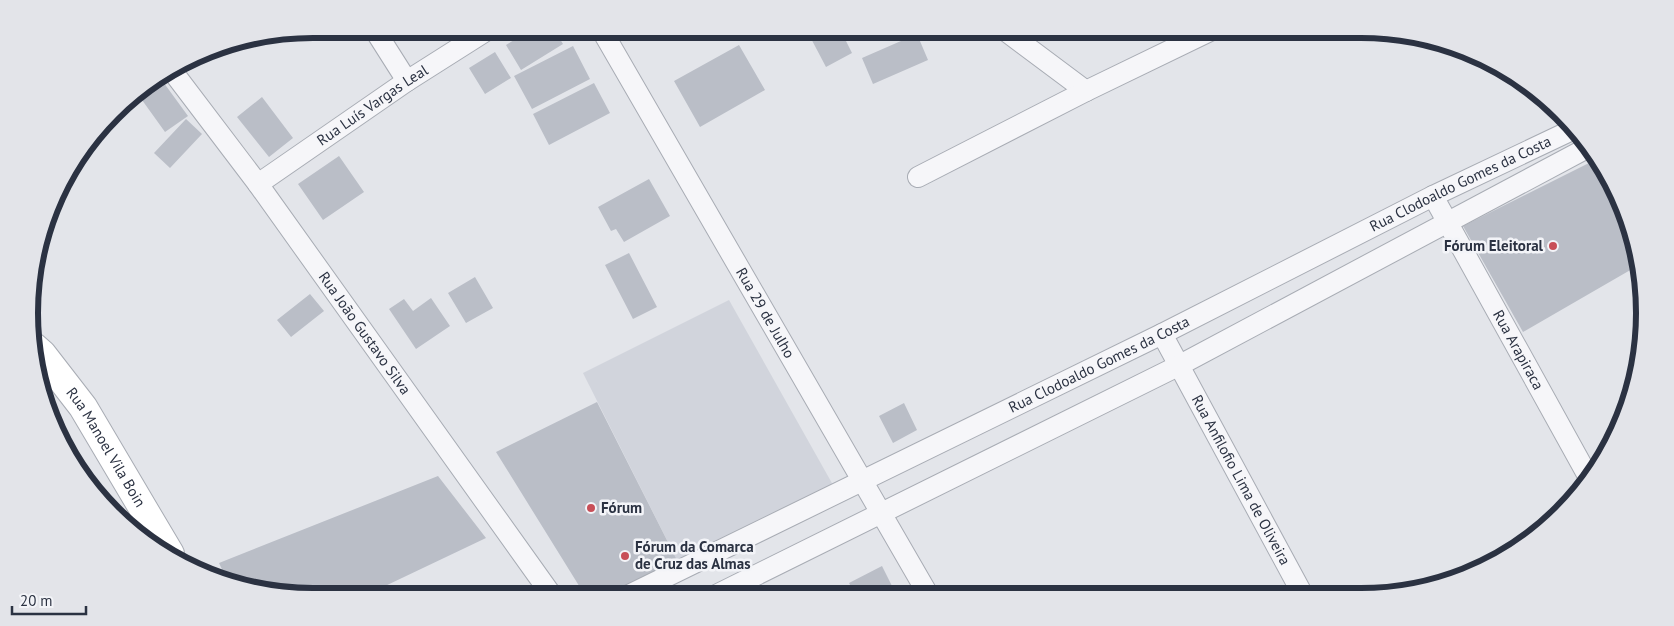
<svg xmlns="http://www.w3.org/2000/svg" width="1674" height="626" viewBox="0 0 1674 626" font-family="'PT Sans',sans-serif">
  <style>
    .built { fill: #d1d4dc }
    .building { fill: #babec7 }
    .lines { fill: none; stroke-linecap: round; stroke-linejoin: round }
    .street-casing { stroke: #a8acb4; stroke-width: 22 }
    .secondary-casing { stroke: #a8acb4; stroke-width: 30 }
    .street { stroke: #f6f6f9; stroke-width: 20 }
    .secondary { stroke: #fff; stroke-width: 28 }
    .poi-dot { fill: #c84f58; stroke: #f3f4f8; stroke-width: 2 }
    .labels { text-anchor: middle; stroke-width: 5; stroke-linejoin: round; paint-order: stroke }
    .street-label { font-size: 15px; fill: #2b3242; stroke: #f3f4f8 }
    .poi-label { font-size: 15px; font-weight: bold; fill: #2b3242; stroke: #f3f4f8; text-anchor: start }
    .rim { fill: none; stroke: #2b3242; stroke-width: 6 }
  </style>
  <rect width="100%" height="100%" fill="#e3e5ea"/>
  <path class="built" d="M729,300L833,485L679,564L583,373Z"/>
  <path class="building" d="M532,29H554L563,44L521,70L506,45Z
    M806,29H840L852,53L826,67Z
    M917,34L928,60L873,84L862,58Z
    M739,45L765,90L700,127L674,81Z
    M573,46L590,79L532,109L514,76Z
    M495,52L511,78L485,94L469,68Z
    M161,79L188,116L165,132L137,93Z
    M594,83L610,113L549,145L533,114Z
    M262,97L293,138L269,157L237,117Z
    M186,119L202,134L170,168L154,153Z
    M339,156L364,192L323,220L298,184Z
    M1597,159L1607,171L1639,265L1523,332L1463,226Z
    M649,179L670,216L624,242L616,229L611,231L598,207Z
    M629,253L657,307L633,319L605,265Z
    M475,277L493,308L466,323L448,293Z
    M310,294L324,311L291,337L277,320Z
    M431,298L450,326L416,349L389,309L404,299L413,311Z
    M597,402L679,564L617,597H586L496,452Z
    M904,403L917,430L893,443L879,416Z
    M438,476L486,538L362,597H313L239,587L228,582L219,563Z
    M882,566L897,596H856L849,583Z
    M778,586L782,596H764L762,592Z"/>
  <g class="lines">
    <defs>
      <g id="street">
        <path d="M374,29L407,81"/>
        <path id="s1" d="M601,29L929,596"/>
        <path d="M1003,29L1086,91"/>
        <path id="s2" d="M173,72L258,184L553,597"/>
        <path d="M918,177L1086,91L1214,29"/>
        <path id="s3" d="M258,184L407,81L489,29"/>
        <path id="s4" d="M1433,196L1589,478"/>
        <path id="s5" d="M1162,334L1303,595"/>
        <path d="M714,596L1178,366L1587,148"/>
        <path id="s6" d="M625,597L1162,334L1433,196L1572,130"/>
      </g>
      <g id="secondary">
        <path id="s7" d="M34,347L42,354L83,407L170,554"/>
      </g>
    </defs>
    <use href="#street" class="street-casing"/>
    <use href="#secondary" class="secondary-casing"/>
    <use href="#street" class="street"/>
    <use href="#secondary" class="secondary"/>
  </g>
  <g class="poi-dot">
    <circle cx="1553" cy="246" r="5"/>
    <circle cx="591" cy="508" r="5"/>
    <circle cx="625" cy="556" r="5"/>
  </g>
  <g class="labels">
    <g class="street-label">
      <text dy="5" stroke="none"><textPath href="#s3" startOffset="139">Rua Luís Vargas Leal</textPath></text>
      <text dy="5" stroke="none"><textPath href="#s6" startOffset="932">Rua Clodoaldo Gomes da Costa</textPath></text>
      <text dy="5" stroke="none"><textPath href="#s1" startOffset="328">Rua 29 de Julho</textPath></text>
      <text dy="5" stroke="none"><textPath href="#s2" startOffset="324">Rua João Gustavo Silva</textPath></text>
      <text dy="5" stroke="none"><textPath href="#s4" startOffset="176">Rua Arapiraca</textPath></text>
      <text dy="5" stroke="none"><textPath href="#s6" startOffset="528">Rua Clodoaldo Gomes da Costa</textPath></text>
      <text dy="5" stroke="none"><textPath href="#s7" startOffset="124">Rua Manoel Vila Boin</textPath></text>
      <text dy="5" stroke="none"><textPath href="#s5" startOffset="166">Rua Anfilofio Lima de Oliveira</textPath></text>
    </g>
    <g class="poi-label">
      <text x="1543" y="251" text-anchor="end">Fórum Eleitoral</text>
      <text x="601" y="513">Fórum</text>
      <text x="635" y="552">Fórum da Comarca<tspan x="635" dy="17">de Cruz das Almas</tspan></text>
    </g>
  </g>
  <path d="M0 0H1674V626H0ZM313 38H1361A275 275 0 0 1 1636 313V313A275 275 0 0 1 1361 588H313A275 275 0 0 1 38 313V313A275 275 0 0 1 313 38Z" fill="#e3e4e9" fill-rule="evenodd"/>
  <path class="rim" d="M313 38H1361A275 275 0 0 1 1636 313V313A275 275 0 0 1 1361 588H313A275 275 0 0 1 38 313V313A275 275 0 0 1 313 38Z"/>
  <path d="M12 606v8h74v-8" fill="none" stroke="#2b3242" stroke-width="2.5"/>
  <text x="20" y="606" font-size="15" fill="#2b3242" stroke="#f3f4f8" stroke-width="4" paint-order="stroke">20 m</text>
</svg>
